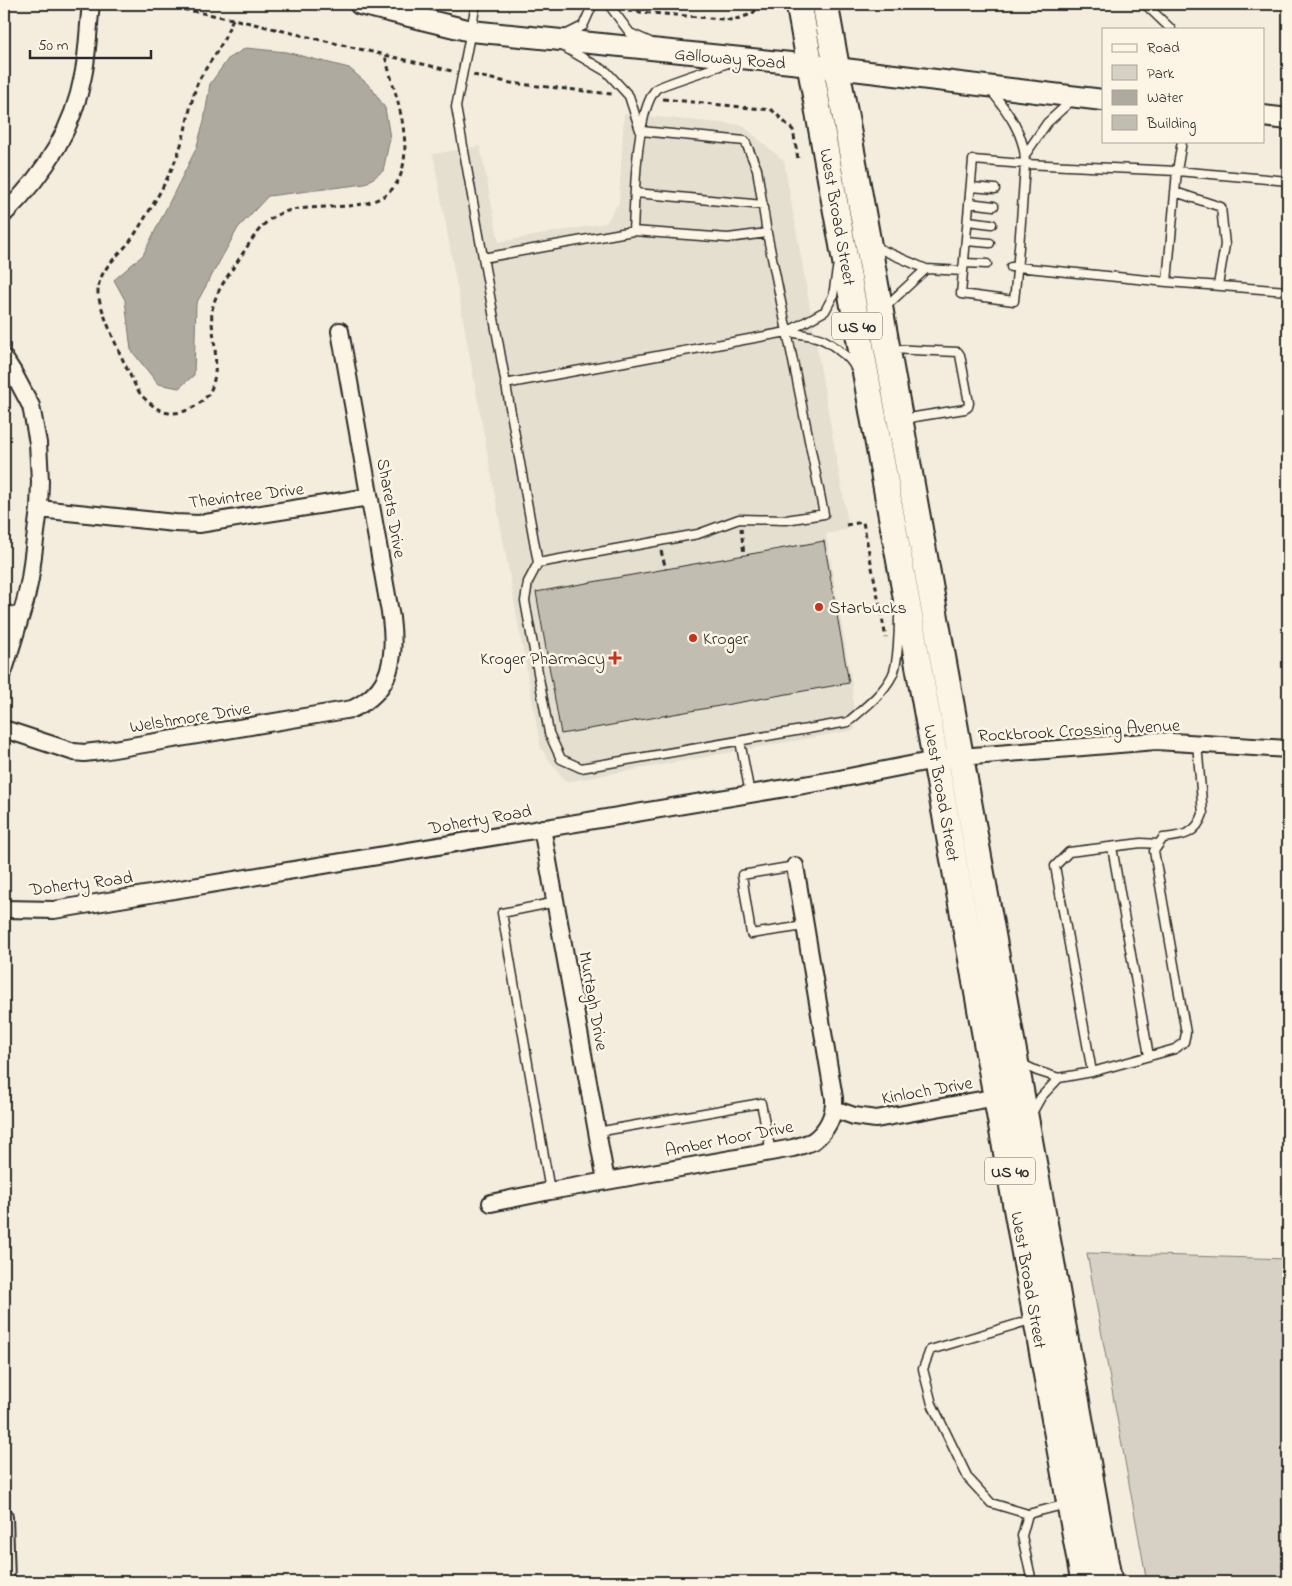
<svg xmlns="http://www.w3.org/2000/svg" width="1292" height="1586" viewBox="0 0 1292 1586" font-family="'Indie Flower',sans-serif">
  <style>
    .built { fill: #e5dfd0 }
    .green { fill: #d6d1c4; stroke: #807e78 }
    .water { fill: #afaaa0; stroke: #7a7771 }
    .building { fill: #c2bdb1; stroke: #2b2b2b }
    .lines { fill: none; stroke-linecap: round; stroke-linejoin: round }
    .service-casing { stroke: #2b2b2b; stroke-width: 11 }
    .minor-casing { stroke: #2b2b2b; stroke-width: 20 }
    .tertiary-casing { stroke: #2b2b2b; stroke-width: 24 }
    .primary-casing { stroke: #2b2b2b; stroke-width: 29 }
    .path { stroke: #2b2b2b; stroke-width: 3; stroke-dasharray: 5 4; stroke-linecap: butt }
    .service { stroke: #fcf5e5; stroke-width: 8 }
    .minor { stroke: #fcf5e5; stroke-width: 16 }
    .tertiary { stroke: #fcf5e5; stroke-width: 20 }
    .primary { stroke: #fcf5e5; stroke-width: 25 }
    .poi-dot { fill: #c8321e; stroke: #fcf5e5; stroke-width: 2 }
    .labels { text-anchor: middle; stroke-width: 5; stroke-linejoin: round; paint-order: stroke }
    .shield { fill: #fcf5e5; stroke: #6a6863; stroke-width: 1 }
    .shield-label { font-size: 16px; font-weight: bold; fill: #2b2b2b }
    .street-label { font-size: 18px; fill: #2b2b2b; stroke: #fcf5e5 }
    .poi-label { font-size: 18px; fill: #2b2b2b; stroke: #fcf5e5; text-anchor: start }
  </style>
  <rect width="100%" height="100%" fill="#f4edde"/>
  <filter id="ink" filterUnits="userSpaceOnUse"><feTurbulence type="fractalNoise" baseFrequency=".02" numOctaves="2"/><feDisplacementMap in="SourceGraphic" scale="10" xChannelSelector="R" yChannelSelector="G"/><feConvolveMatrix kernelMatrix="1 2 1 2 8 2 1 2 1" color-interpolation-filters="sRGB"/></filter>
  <g filter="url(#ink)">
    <path class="built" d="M675,4H724L721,8Z
      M624,114L742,125L784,161L849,529L826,534L852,685L855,730L566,782L541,749L433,154L480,146L499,242L606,223L619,202Z"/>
    <path class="green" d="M1087,1253L1288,1259V1582H1147Z"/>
    <path class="water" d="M246,48L286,52L349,68L371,87L385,108L390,138L383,171L365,184L268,196L238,228L196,304L194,375L179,388L158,384L131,350L125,300L114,280L143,255L196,149L204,121L210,84L228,59Z"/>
    <path class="building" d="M824,541L849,683L561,734L536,592Z"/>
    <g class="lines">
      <defs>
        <path id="service" d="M476,4L456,107L538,563L698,534L739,519L786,520L824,514L767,233L757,169L745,141L641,131
          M610,4L612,9L630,33L650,42
          M1145,4L1171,29
          M565,35L583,26L593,4
          M564,47L607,72L629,96L640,130
          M990,89C1007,111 1026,135 1025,164C1022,210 1019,255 1014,301L961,294L973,160L1025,164L1177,171L1167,282L1017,267H1011
          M1182,141L1177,171L1288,181
          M1025,155L1047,123L1072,100
          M971,187L995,189
          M1175,192L1221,207L1225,245L1218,285
          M636,193L763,205
          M969,203L994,206
          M968,221L992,224
          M633,231C635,197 635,114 656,89C660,85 718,67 728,63
          M966,241L990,243
          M873,246L926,269L884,308
          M483,258L633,231L728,238L767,233
          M964,263L987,264
          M926,269L963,271
          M1167,282L1288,291
          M787,332L825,311L833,296L837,269
          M890,349L958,352L960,355L969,403L968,407L965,409L902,419
          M505,384L787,332C813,336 822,335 842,353C848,357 852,361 855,368
          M538,563L528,582L525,601L549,733L561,759L581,768L848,722C864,708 882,695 892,676C898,666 899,631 899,617
          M740,741L750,794
          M1112,847L1149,1056
          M795,866L742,875L751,934L804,926
          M1020,1063L1037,1071L1059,1078L1092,1072L1175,1049L1184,1042L1186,1033L1154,851L1163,838C1182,836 1196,835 1203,814L1197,743
          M1092,1072L1055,866L1069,852L1141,843L1159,844
          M1031,1115L1041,1097L1059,1078
          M597,1132L761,1103L771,1152
          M550,1191L502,913L556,902
          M1028,1514L991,1503L968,1478L932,1404L923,1369L930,1350L1034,1319
          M1032,1582L1022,1536L1028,1514L1067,1504"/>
        <path id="minor" d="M4,214C43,176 73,131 83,76C88,53 88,28 91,4
          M4,358L13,372L31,406L38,443L40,481L39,509L30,579L25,602L4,670
          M39,509L175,523L199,524L369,497
          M4,613L20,618
          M4,729L74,752L84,753L102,751L352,709C392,691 396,657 391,618L340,331
          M542,828L606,1181
          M4,909L54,910L834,780L935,760L961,757L1156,741L1288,749
          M834,1109L854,1116L876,1119L997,1097
          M491,1203L550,1191L793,1148C799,1146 807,1144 813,1141C827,1131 835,1115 834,1098L795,866
          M4,1517L6,1582"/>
        <path id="tertiary" d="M360,4L471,31L811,65L1103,100
          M1263,116L1288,119"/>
        <path id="primary" d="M799,4L1084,1582
          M825,4L1109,1582"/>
      </defs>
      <use href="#service" class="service-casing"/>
      <use href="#minor" class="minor-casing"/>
      <use href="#tertiary" class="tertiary-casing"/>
      <use href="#primary" class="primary-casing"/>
      <path class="path" d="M157,4L233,19L452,71
        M567,4L582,5
        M628,11L733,20L752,14L761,4
        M233,19C229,26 227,34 223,41C216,55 205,68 198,82C191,100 188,120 183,138C176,165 158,197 143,221C138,229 133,238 127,245C115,258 97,273 98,293C99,309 131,381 141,395C147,401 156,409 164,412C182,417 206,404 212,387C217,372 216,355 214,339C213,328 210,318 213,306C218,287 231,272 241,256C252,240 261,222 279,214C315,198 384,222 401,174C413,138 394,91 385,56
        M473,75L511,83L612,94
        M663,99L772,110L793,130L798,159
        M846,525L863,522L886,638
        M741,528L744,555
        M661,551L666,569"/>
      <use href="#service" class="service"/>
      <use href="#minor" class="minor"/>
      <use href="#tertiary" class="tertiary"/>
      <use href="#primary" class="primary"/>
    </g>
  </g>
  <g class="poi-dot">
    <circle cx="819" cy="607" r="5"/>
    <circle cx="693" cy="638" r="5"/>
    <path d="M612.5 650.5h5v5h5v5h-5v5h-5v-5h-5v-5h5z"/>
  </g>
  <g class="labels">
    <g class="shield">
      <rect x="832" y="312.5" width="50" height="27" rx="4"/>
      <rect x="985" y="1157.5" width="50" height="27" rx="4"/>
    </g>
    <g class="shield-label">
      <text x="857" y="332">US 40</text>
      <text x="1010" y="1177">US 40</text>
    </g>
    <g class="street-label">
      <text transform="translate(730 58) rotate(5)" y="6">Galloway Road</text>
      <text transform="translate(838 217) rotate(80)" y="6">West Broad Street</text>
      <text transform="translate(246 495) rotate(-7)" y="6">Thevintree Drive</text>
      <text transform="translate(392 508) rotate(80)" y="6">Sharets Drive</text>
      <text transform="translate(190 717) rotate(-9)" y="6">Welshmore Drive</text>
      <text transform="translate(1079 730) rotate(-3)" y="6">Rockbrook Crossing Avenue</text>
      <text transform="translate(942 793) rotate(80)" y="6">West Broad Street</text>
      <text transform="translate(480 819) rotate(-10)" y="6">Doherty Road</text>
      <text transform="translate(81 883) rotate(-7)" y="6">Doherty Road</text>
      <text transform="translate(594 1001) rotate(80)" y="6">Murtagh Drive</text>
      <text transform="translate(927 1090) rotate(-10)" y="6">Kinloch Drive</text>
      <text transform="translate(729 1138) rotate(-11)" y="6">Amber Moor Drive</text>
      <text transform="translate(1029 1280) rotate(80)" y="6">West Broad Street</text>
    </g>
    <g class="poi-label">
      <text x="829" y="613">Starbucks</text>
      <text x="703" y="644">Kroger</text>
      <text x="605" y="664" text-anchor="end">Kroger Pharmacy</text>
    </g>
  </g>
  <rect width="1292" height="1586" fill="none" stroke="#fcf5e5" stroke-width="20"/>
  <rect x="10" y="10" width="1272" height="1566" fill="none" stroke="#2b2b2b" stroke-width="2" filter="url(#ink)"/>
  <rect x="1102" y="28" width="162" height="115" fill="#fcf5e5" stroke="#a8a49b"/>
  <rect x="1112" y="44" width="25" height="8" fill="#fcf5e5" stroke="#a8a49b"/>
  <text x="1147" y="52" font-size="15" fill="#2b2b2b">Road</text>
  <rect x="1112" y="65" width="25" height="15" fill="#d6d1c4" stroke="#a8a49b"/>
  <text x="1147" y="78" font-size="15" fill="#2b2b2b">Park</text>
  <rect x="1112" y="90" width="25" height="15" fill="#afaaa0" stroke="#a8a49b"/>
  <text x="1147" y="102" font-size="15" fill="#2b2b2b">Water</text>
  <rect x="1112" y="115" width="25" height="15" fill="#c2bdb1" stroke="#a8a49b"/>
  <text x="1147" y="128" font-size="15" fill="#2b2b2b">Building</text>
  <path d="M30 50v8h121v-8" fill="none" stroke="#2b2b2b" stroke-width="2.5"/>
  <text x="38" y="50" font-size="15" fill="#2b2b2b" stroke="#fcf5e5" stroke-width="4" paint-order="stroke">50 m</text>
</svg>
